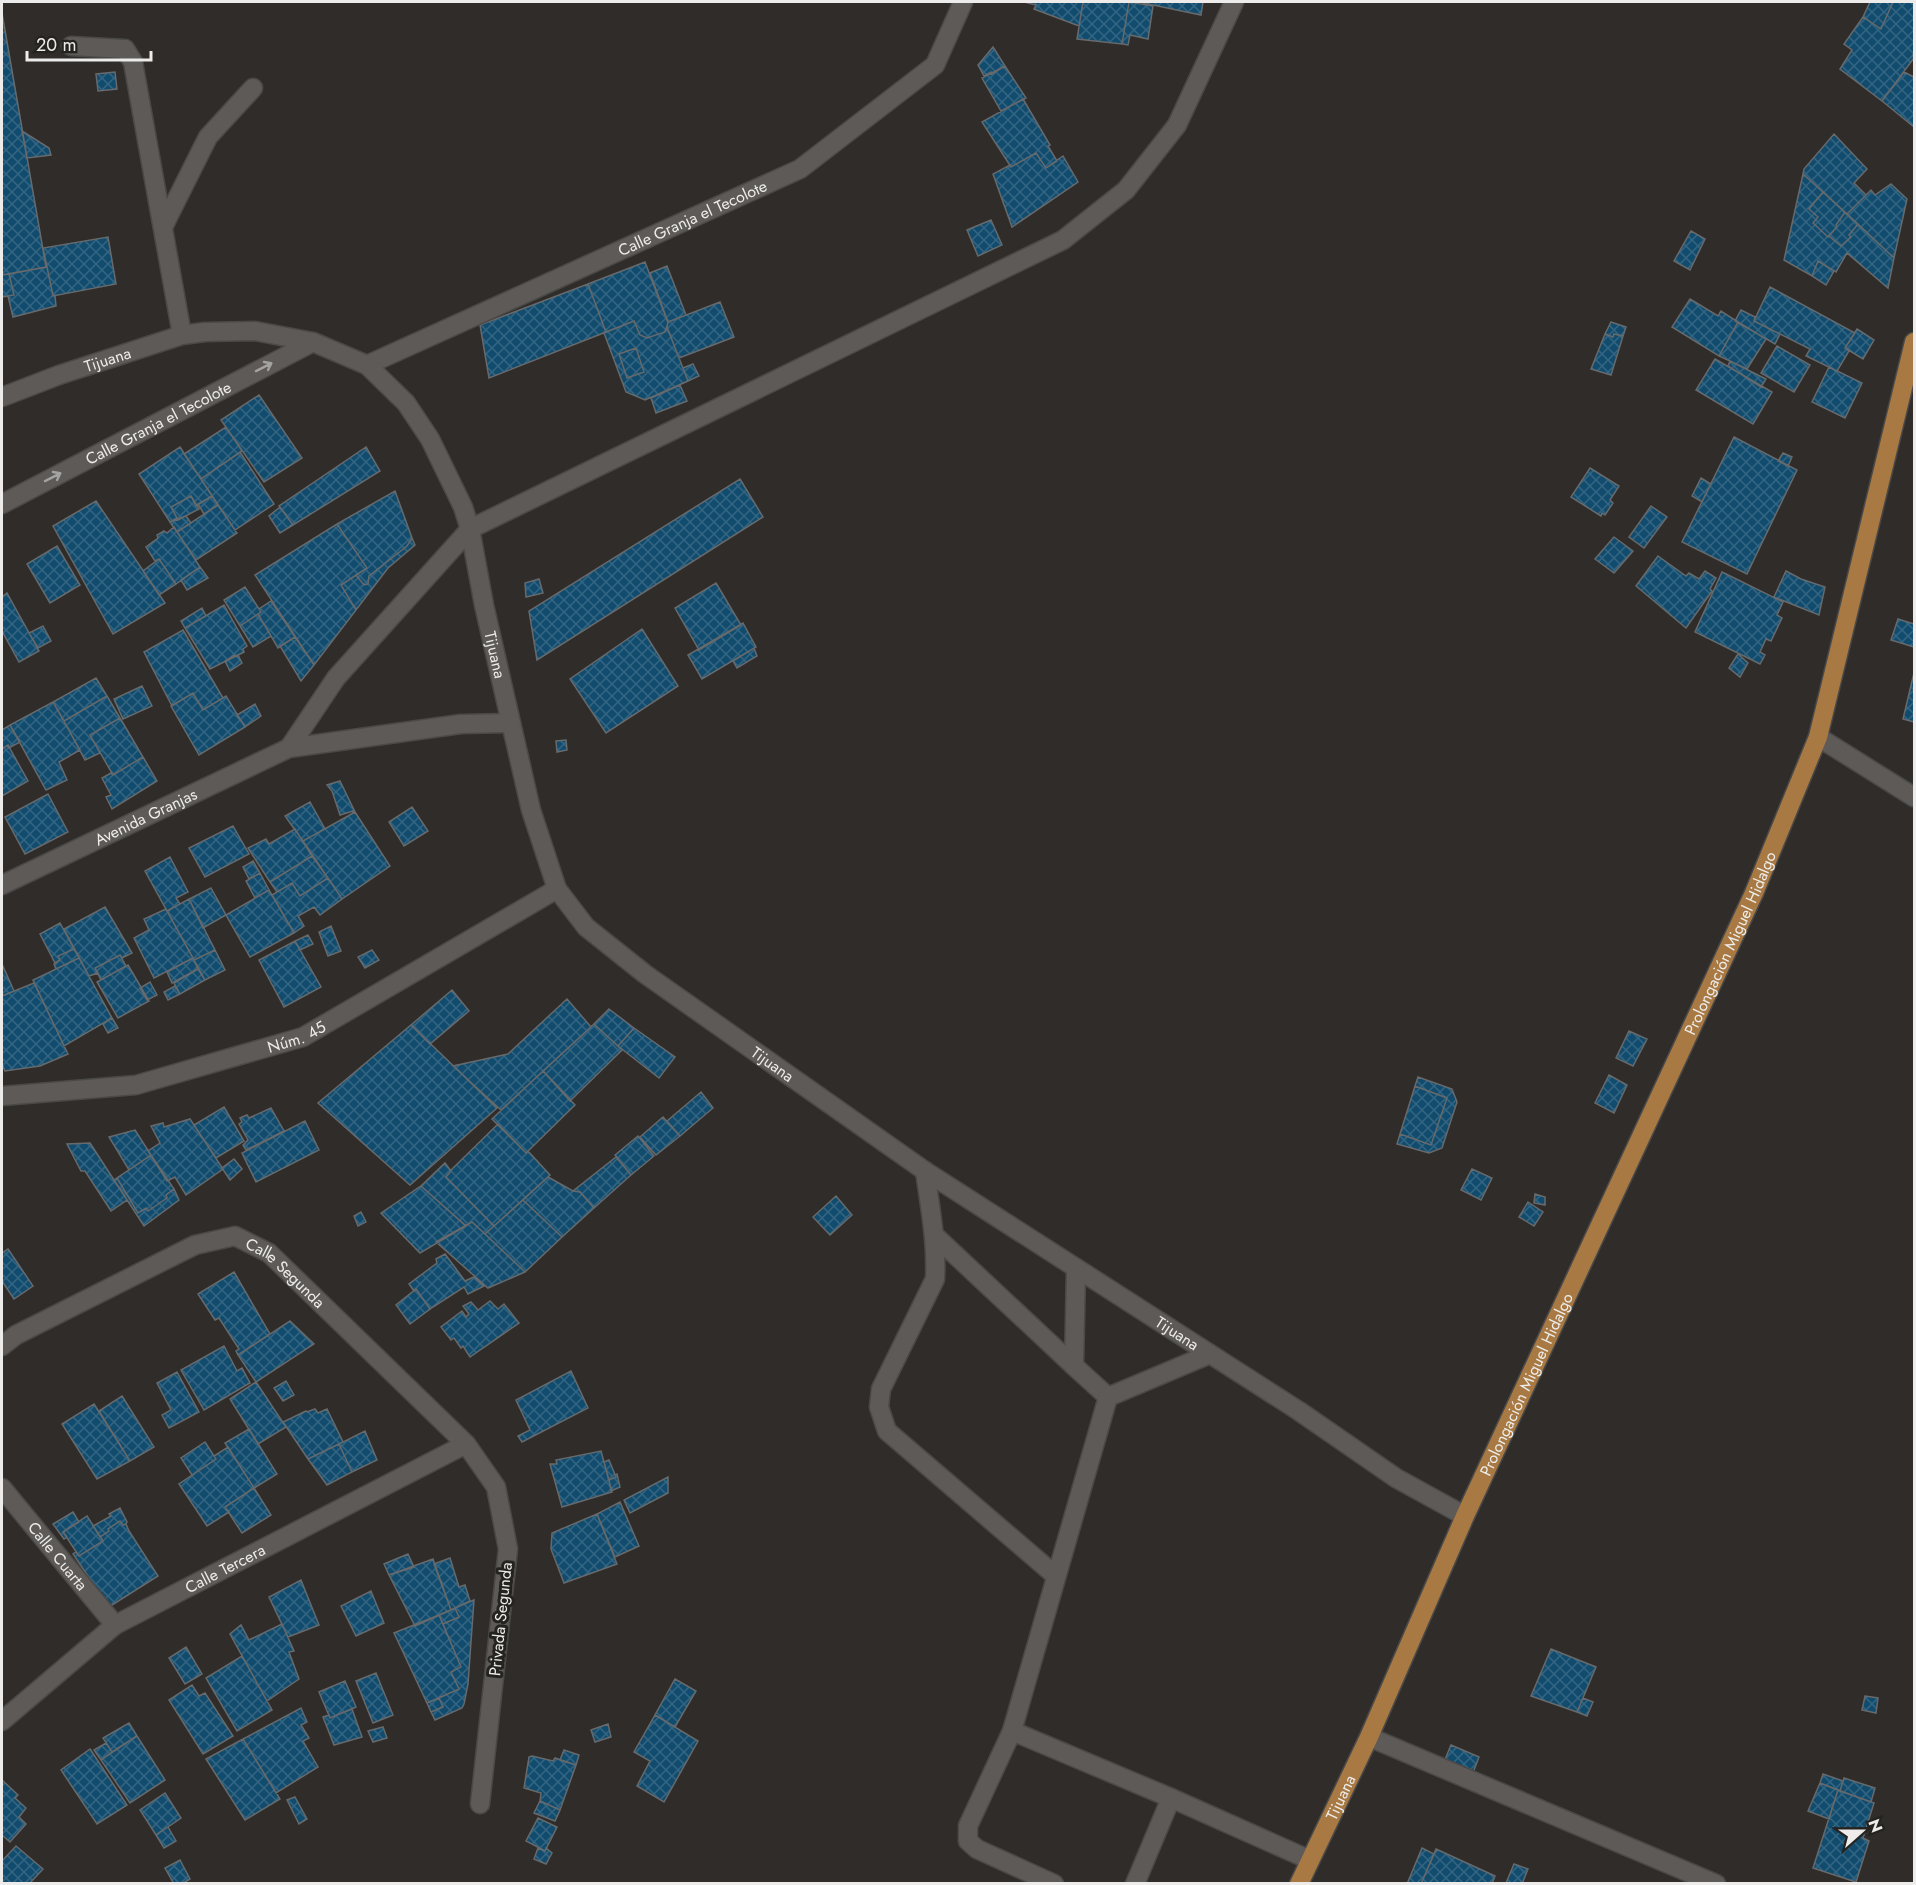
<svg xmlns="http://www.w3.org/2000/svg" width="1916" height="1885" viewBox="0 0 1916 1885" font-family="Jost,sans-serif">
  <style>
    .building { fill: url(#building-cross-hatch); stroke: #676a6c; stroke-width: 1.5; fill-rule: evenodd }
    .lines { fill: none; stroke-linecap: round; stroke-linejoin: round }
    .minor-casing { stroke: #4a4947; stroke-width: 21 }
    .major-casing { stroke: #4a4947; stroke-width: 21 }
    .minor { stroke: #5d5a58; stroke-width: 18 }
    .major { stroke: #a87943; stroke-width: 18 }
    .oneway { stroke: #a5a3a1 }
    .labels { text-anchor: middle; stroke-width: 6; stroke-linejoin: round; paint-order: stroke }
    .street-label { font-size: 16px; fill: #edecea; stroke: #252320 }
  </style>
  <defs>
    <pattern id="building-cross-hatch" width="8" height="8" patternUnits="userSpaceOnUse" patternTransform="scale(1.5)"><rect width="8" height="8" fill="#114b6d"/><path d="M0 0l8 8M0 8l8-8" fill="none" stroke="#346582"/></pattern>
  </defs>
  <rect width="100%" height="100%" fill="#2f2c2a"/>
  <path class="building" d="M1024,2H1083L1079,26L1034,9L1036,5Z
    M1083,2H1129L1122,44L1077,39Z
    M1129,2L1153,6L1148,39L1130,35L1128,45L1122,44Z
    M1143,2H1203L1201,15L1143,3Z
    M1870,2H1893L1881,29L1863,17Z
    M1893,2H1914V52L1913,56L1914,58L1882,101L1840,69L1852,50L1844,44L1863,17L1881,29Z
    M2,13L46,267L2,275Z
    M993,47L1005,66L992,74L991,72L984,76L978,65Z
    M1005,66L1026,98L1001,111L982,78Z
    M115,72L117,89L98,91L96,74Z
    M1904,72L1914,77V127L1882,101Z
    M1023,99L1050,145L1048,146L1057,161L1046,168L1036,153L1011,167L982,122Z
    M22,131L49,148L51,155L27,158Z
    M1834,134L1867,169L1854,183L1866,195L1847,214L1803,174L1804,169Z
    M1036,153L1046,168L1063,156L1078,182L1012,227L993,174L1010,165L1011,167Z
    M1803,174L1823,192L1809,209L1818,217L1813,223L1828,237L1829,236L1841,246L1851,237L1849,235L1858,224L1894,258L1888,288L1847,253L1836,272L1818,261L1812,276L1784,260Z
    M1891,184L1907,199L1894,258L1847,214L1871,190L1875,195Z
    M1823,192L1845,212L1836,225L1837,227L1828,237L1813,223L1818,217L1809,209Z
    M1845,212L1858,224L1849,235L1851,237L1841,246L1829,236L1837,227L1836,225Z
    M991,220L1002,245L978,256L967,230Z
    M1691,231L1705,239L1690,270L1674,261Z
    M108,237L116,284L53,296L43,248Z
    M1818,261L1834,271L1826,285L1812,276Z
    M645,262L668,323L665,332L647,338L640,335L634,321L606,332L588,284Z
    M667,266L686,315L668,322L650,273Z
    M47,267L53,296H55L56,306L13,317L8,296L14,295L9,274Z
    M9,274L14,295L2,297V275Z
    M588,284L606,332L489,378L480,325Z
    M1770,287L1855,333L1845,348L1849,351L1837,371L1806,356L1810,349L1754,321Z
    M1690,299L1718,316L1721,311L1738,322L1719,356L1672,327Z
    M720,302L734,337L679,358L667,327L668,322Z
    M1741,310L1755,317L1754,321L1780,334L1775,344L1735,321Z
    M634,321L640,335L647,338L665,332L667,327L688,381L645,400L626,392L604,333ZM636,348L644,372L627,378L619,354Z
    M1611,322L1626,327L1623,336L1614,334L1613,337L1605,334Z
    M1738,322L1766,339L1747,369L1719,356Z
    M1857,329L1874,340L1863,359L1845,348Z
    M1605,334L1613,337L1614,334L1623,336L1611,375L1591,369Z
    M1777,346L1810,365L1794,392L1761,373Z
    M636,348L644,372L627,378L619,354Z
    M1715,359L1772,392L1753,424L1696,390Z
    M1730,361L1766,379L1761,387L1728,366Z
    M693,364L699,376L688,381L683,368Z
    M1829,367L1862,383L1845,418L1812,402Z
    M680,385L687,401L656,413L651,398Z
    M259,395L302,458L264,482L221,420Z
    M226,427L242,451L201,479L184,454Z
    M1734,437L1797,470L1747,574L1682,542Z
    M180,447L212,496L196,506L191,496L171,507L177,518L170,522L139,474Z
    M366,447L380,471L293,525L279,506Z
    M240,452L274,504L235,530L201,479Z
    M1783,453L1792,457L1788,466L1778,461Z
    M1590,468L1619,486L1610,500L1613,503L1605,515L1602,513L1601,516L1571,497Z
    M1701,478L1711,484L1702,502L1692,496Z
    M740,479L763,517L537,660L529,611Z
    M395,491L412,538L407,546L369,576L368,584L364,585L356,575L367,568L337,524Z
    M191,496L199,509L178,520L171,507Z
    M212,496L218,505L204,514L198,504Z
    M96,501L165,603L113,634L53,526Z
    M218,505L237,533L196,560L177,532Z
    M1651,506L1667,517L1644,548L1629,537Z
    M280,507L293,525L280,533L269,516Z
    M186,516L191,523L177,532L170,522Z
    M337,524L367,568L341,585L356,610L314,665L255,575Z
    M174,527L200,567L176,584L159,559L155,561L146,547L158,538L157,535L164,531L167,533Z
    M1614,537L1633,551L1614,573L1595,559Z
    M412,538L415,545L388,568L356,610L341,585L356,575L364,585L368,584L369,576L407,546Z
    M57,546L80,585L50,603L27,564Z
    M1658,556L1686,576L1689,573L1699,579L1705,571L1716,578L1710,589L1712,591L1686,628L1636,586Z
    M159,559L176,584L159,595L143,571Z
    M200,567L208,578L187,590L181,580Z
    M1786,571L1801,579L1825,587L1819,615L1774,597Z
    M1722,572L1783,602L1777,615L1782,618L1771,641L1766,639L1760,652L1765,655L1760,664L1695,632Z
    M539,579L543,593L526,597L525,583Z
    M716,583L741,625L699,650L675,608Z
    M245,587L261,612L240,626L224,600Z
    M7,593L39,651L19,662L2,631V597Z
    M271,601L295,637L278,648L258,614L261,612L259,609Z
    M224,605L247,646L243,649L244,652L210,669L185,628Z
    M202,608L206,616L185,628L181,621Z
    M258,614L271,636L253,647L240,626Z
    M1898,619L1914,624V647L1891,640Z
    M743,623L756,647L702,679L688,655Z
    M43,626L51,641L38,648L29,633Z
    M642,629L678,686L606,733L570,679Z
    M183,630L223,698L203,710L193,693L172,706L144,652Z
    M295,637L314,665L301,681L280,646Z
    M754,648L757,656L737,668L733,661Z
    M1738,654L1748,663L1740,677L1729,668Z
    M235,655L236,656L238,655L242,663L230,671L225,661Z
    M1914,673V722L1903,719Z
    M96,678L107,696L64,721L53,702Z
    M142,686L152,706L123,719L114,699Z
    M193,693L203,710L226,696L245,727L199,755L171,706Z
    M107,696L120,718L90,735L100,753L85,760L64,721Z
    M53,702L80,750L59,762L67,780L46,790L10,725Z
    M255,704L261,716L245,727L237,715Z
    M120,718L143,757L113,775L90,735Z
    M10,725L20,742L9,748L8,745L2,749V730Z
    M566,740L567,750L557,752L556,741Z
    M8,745L28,781L2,796V749Z
    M143,757L157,781L112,809L106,797L111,795L102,778L111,773L113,775Z
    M340,781L355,812L353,813V811L340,815L332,791L327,785Z
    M48,794L68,832L25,854L5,817Z
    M310,802L325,829L303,841L285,816Z
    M412,807L428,831L404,846L389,822Z
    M355,812L390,866L342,899L303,841Z
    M233,826L249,854L205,877L189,848Z
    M295,829L312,856L270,882L248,848L266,839L269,844Z
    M312,856L328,878L300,896L292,883L277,892L270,882Z
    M170,857L188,892L176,898L180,904L167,911L145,871Z
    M253,861L260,873L249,879L243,867Z
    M260,873L269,890L255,898L246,881Z
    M328,878L342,899L320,915L314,907L298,916L304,926L294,933L272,895L292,883L300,896Z
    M211,888L226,915L203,928L189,899Z
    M269,890L294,933L250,957L226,915Z
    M189,899L215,950L194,960L167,911Z
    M105,907L132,953L122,958L120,955L95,968L98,973L89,976L64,929Z
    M166,909L193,958L154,978L134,938L149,930L144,919Z
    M60,923L74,949L58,956L60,960L55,963L40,934Z
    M331,926L341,951L328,956L319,932Z
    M308,935L313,944L300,950L295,941Z
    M295,941L321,987L284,1007L259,960Z
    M74,949L79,958L56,969L54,964L60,960L58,956Z
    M215,950L225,970L205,980L194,960Z
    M372,950L379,960L365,968L358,957Z
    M120,955L126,966L101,980L95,968Z
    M79,958L112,1018L64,1046L33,980Z
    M193,958L198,969L172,983L167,972Z
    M2,964L14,991L2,996Z
    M128,965L149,1001L118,1018L97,982Z
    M198,969L205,980L180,994L174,983Z
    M150,982L157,995L147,1000L140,988Z
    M34,983L68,1054L40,1066L5,1071L2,1064V996Z
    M175,986L180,994L168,1000L164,992Z
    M452,990L469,1011L430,1044L411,1025Z
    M567,999L591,1027L501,1110L453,1066L508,1054Z
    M609,1009L634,1028L618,1046L594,1024Z
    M112,1018L118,1028L108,1033L103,1024Z
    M594,1024L622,1050L570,1101L543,1071Z
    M411,1025L497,1108L410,1185L318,1103Z
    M634,1028L675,1057L659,1078L618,1046Z
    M1629,1031L1647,1039L1633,1066L1616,1058Z
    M543,1071L575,1105L526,1153L492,1119Z
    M1609,1075L1627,1085L1614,1113L1595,1103Z
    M1418,1077L1452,1089L1457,1102L1442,1148L1429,1153L1397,1144L1400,1134L1431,1145L1447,1098L1415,1086Z
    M1415,1086L1447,1098L1431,1145L1400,1134Z
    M701,1092L713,1108L680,1136L667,1121Z
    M224,1107L244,1141L216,1158L194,1125Z
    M271,1108L284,1131L246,1150L243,1145L248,1140L239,1124L242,1122L240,1118L247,1115L249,1118Z
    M663,1117L680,1136L656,1155L640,1137Z
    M190,1119L223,1169L186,1195L175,1177L167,1181L148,1151L160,1143L151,1126L163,1123L164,1127Z
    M305,1121L319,1150L256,1182L242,1153Z
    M498,1124L526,1153L528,1151L550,1175L494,1226L446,1177L451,1171V1170Z
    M135,1130L151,1155L129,1170L109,1137Z
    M638,1136L654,1156L631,1175L615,1155Z
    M90,1143L127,1200L111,1211L85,1171H81L67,1144Z
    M151,1155L174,1189L166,1195L167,1198L148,1211L146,1208L138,1213L117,1178Z
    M616,1157L631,1175L594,1208L580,1192L573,1191Z
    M234,1159L242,1169L230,1180L222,1168Z
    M445,1163L451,1171L446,1177L494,1226L485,1234L472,1222L466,1226L421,1186Z
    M1472,1169L1492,1178L1481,1200L1461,1190Z
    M548,1177L573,1191L580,1192L594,1208L562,1237L523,1200Z
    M117,1178L138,1213L146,1208L148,1211L167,1198L166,1195L174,1189L179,1200L144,1226L114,1180Z
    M421,1186L466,1226L420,1253L381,1213Z
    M1535,1194L1545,1197V1205L1534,1203Z
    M836,1196L852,1215L830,1235L813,1217Z
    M523,1200L562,1237L525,1272L485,1234Z
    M1528,1202L1543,1212L1534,1226L1519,1217Z
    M361,1212L366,1222L358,1226L354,1216Z
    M472,1222L485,1234L525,1272L488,1288L436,1242Z
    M8,1249L33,1286L14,1299L2,1281V1253Z
    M445,1254L465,1281L474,1277L484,1286L468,1294L464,1287L430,1309L416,1289L414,1291L409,1284L437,1263L436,1259Z
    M234,1272L270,1334L238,1355L236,1351L239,1349L219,1318L215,1320L198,1294Z
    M416,1289L430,1309L410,1324L396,1305Z
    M490,1301L498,1309L504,1304L519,1323L470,1357L463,1346L461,1348L454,1338L451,1340L441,1327L462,1311L466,1317L469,1314L463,1306L471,1302L478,1310Z
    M290,1321L314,1344L256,1382L238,1355Z
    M224,1346L237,1371L242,1368L250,1383L204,1410L181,1370Z
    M571,1371L588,1408L522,1442L518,1436L530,1430L516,1400Z
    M177,1372L199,1412L169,1428L162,1415L171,1410L157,1383Z
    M286,1381L294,1395L283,1401L274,1388Z
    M256,1382L286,1427L258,1444L230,1399Z
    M122,1396L154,1447L130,1461L99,1411Z
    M94,1404L130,1461L97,1479L62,1424Z
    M315,1409L318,1413L327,1409L343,1442L308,1459L283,1422L306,1411L307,1412Z
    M249,1429L277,1474L254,1488L225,1443Z
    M365,1431L377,1460L352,1472L339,1444Z
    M205,1442L216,1459L192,1475L181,1458Z
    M339,1444L352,1472L327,1485L308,1459Z
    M228,1447L254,1488L225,1507L229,1512L207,1526L179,1484L216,1459L214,1456Z
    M601,1451L612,1492L562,1507L550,1464H557L556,1460Z
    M609,1460L616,1477L609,1480L604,1462Z
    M617,1474L620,1487L611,1491L609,1480L616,1477L615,1475Z
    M668,1477V1493L630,1513L624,1500Z
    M254,1488L271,1515L242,1533L225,1507Z
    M620,1502L639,1546L615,1557L597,1514Z
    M120,1508L127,1522L126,1524L123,1525L120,1521L108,1529L109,1531L100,1537L93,1526L111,1516L109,1514Z
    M73,1512L79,1522L63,1532L67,1537L64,1539L53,1524Z
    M597,1514L617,1564L564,1583L551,1549L552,1533Z
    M87,1516L103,1541L79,1556L63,1532Z
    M120,1521L123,1525L126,1524L129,1531L158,1576L109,1607L73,1554L76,1552L79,1556L103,1541L100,1537L109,1531L108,1529Z
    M408,1554L414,1567L389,1575L384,1564Z
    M450,1558L459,1587L465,1585L470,1601L451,1610L434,1564Z
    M433,1559L451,1610L415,1626L389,1575Z
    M301,1580L319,1625L288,1637L269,1597Z
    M371,1591L384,1623L356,1636L341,1606Z
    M474,1600L468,1684L464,1704L462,1708L435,1720L431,1712L443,1707L439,1698L459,1689L451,1672L461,1667L443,1624L459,1617L455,1608Z
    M455,1608L459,1617L443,1624L439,1615Z
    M439,1615L461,1667L451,1672L459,1689L427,1703L394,1633Z
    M282,1624L294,1651L289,1652L299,1679L267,1701L230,1634L241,1625L249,1640Z
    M186,1647L202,1674L185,1684L169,1658Z
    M1551,1649L1596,1667L1577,1712L1531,1696Z
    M242,1656L272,1710L237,1731L206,1678Z
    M376,1673L393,1715L373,1723L356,1681Z
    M675,1679L696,1691L675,1727L655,1715Z
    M345,1681L356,1707L330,1718L319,1692Z
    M192,1685L199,1696L205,1693L233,1736L203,1754L169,1700Z
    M1865,1696L1878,1698L1876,1713L1862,1710Z
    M439,1698L443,1707L431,1712L427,1703Z
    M1583,1698L1593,1702L1587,1716L1577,1712Z
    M301,1708L307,1722L301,1725L309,1738L303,1741L318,1767L276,1793L243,1739Z
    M352,1709L362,1737L334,1745L323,1717L329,1715L330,1718Z
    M655,1715L698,1741L664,1802L637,1786L650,1761L634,1752Z
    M129,1723L137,1736L112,1752L103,1738Z
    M608,1724L611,1737L595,1742L591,1730Z
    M383,1727L387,1738L373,1742L368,1731Z
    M137,1736L165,1780L130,1803L101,1760Z
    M243,1739L280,1799L245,1820L206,1759Z
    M106,1743L112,1752L101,1760L94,1750Z
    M1451,1745L1479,1757L1468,1786L1439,1774Z
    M90,1749L127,1805L97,1824L61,1770Z
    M564,1750L579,1755L576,1765L560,1760Z
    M532,1756L553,1761L555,1758L576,1765L560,1810L540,1801L541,1793L524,1788L529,1757Z
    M1823,1774L1843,1781L1840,1791L1820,1783Z
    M1844,1778L1875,1788L1871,1802L1840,1791Z
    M2,1780L18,1795L15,1798L26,1808L19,1817L26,1824L10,1842L2,1835Z
    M1820,1783L1838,1790L1829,1819L1808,1811Z
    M1838,1790L1874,1803L1863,1838L1869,1841L1856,1882L1813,1868Z
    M165,1793L181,1818L156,1835L140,1810Z
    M295,1797L307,1819L299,1824L287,1800Z
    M540,1801L560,1810L555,1821L534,1813Z
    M538,1818L557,1827L545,1851L526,1841Z
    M168,1827L176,1841L164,1848L156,1835Z
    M16,1846L43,1869L29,1884L2,1883V1861Z
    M538,1848L545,1851L546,1848L552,1853L546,1864L534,1859Z
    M1422,1848L1434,1854L1421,1884H1407Z
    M1436,1849L1495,1876L1492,1884H1421Z
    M180,1860L190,1879L182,1884H174L165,1868Z
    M1514,1864L1528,1869L1522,1884L1506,1883Z"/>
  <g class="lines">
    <defs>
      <g id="minor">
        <path d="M71,46L125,49L133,62L182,335"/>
        <path d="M163,227L208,137L253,88"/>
        <path id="s1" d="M367,365L800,169L935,65L963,2"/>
        <path id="s2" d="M2,397L59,375L182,335L205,332L255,331L313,342L367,365L406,403L430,439L463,507L470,529L484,605L531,810L557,889L586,927L645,974L925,1171L1299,1411L1396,1478L1465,1516"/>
        <path id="s3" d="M2,504L313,342"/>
        <path d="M1818,737L1914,797"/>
        <path d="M289,748L336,678L470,529L1063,240L1126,190L1177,125L1234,2"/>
        <path id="s4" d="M2,885L289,748L461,724L511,723"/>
        <path id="s5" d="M2,1096L136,1085L303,1037L557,889"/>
        <path d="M925,1171C930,1207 937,1243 935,1279L881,1389L879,1407L887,1431L1056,1576"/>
        <path d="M934,1235L1074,1366"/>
        <path d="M1076,1268L1074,1366L1108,1397"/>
        <path id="s6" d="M2,1346L16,1335L195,1245L235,1236L269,1253L466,1444L496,1487L508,1549L480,1804"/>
        <path id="s7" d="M2,1488L115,1625"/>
        <path id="s8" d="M2,1721L115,1625L466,1444"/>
        <path d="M1012,1731L1171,1798L1310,1860"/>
        <path d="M1369,1737L1716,1884"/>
        <path d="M1054,1884L977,1849L968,1841V1826L1012,1731L1108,1397L1210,1354"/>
        <path d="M1135,1884L1171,1798"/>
      </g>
      <g id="major">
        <path id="s9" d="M1299,1884L1369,1737L1465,1516L1754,893L1818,737L1914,342"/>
      </g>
    </defs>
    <use href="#minor" class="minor-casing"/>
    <use href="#major" class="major-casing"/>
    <use href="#minor" class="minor"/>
    <use href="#major" class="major"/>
  </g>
  <defs><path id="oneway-shaft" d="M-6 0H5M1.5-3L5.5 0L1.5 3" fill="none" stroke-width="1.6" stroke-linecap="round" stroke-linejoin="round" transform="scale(1.5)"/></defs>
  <g class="oneway">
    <use href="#oneway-shaft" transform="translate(264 367) rotate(-27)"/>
    <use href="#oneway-shaft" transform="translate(53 477) rotate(-27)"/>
  </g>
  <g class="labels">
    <g class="street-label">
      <text dy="6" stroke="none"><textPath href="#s1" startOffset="357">Calle Granja el Tecolote</textPath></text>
      <text dy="6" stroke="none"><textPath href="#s2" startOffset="112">Tijuana</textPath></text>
      <text dy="6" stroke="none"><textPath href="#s3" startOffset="176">Calle Granja el Tecolote</textPath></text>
      <text dy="6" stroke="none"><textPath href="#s2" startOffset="706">Tijuana</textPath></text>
      <text dy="6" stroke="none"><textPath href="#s4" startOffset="159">Avenida Granjas</textPath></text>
      <text dy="6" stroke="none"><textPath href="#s9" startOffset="1035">Prolongación Miguel Hidalgo</textPath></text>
      <text dy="6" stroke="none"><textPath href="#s5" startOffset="302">Núm. 45</textPath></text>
      <text dy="6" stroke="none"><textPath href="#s2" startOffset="1228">Tijuana</textPath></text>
      <text dy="6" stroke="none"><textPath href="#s6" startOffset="322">Calle Segunda</textPath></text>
      <text dy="6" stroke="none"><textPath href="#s2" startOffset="1714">Tijuana</textPath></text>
      <text dy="6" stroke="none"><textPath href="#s9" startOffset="549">Prolongación Miguel Hidalgo</textPath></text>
      <text dy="6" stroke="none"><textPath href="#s7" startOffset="88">Calle Cuarta</textPath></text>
      <text dy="6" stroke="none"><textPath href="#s8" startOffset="272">Calle Tercera</textPath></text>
      <text transform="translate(500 1619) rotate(-84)" y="6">Privada Segunda</text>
      <text dy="6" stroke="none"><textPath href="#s9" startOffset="96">Tijuana</textPath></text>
    </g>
  </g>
  <rect width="1916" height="1885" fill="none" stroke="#edecea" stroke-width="6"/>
  <g transform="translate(1862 1831) rotate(69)" stroke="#252320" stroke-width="4.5" paint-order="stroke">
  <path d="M0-4.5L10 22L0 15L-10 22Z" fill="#edecea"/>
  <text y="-9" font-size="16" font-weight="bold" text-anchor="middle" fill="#edecea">N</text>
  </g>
  <path d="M27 51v9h124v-9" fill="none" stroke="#edecea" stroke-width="3"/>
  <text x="36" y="51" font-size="18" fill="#edecea" stroke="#252320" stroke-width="4.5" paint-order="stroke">20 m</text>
</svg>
